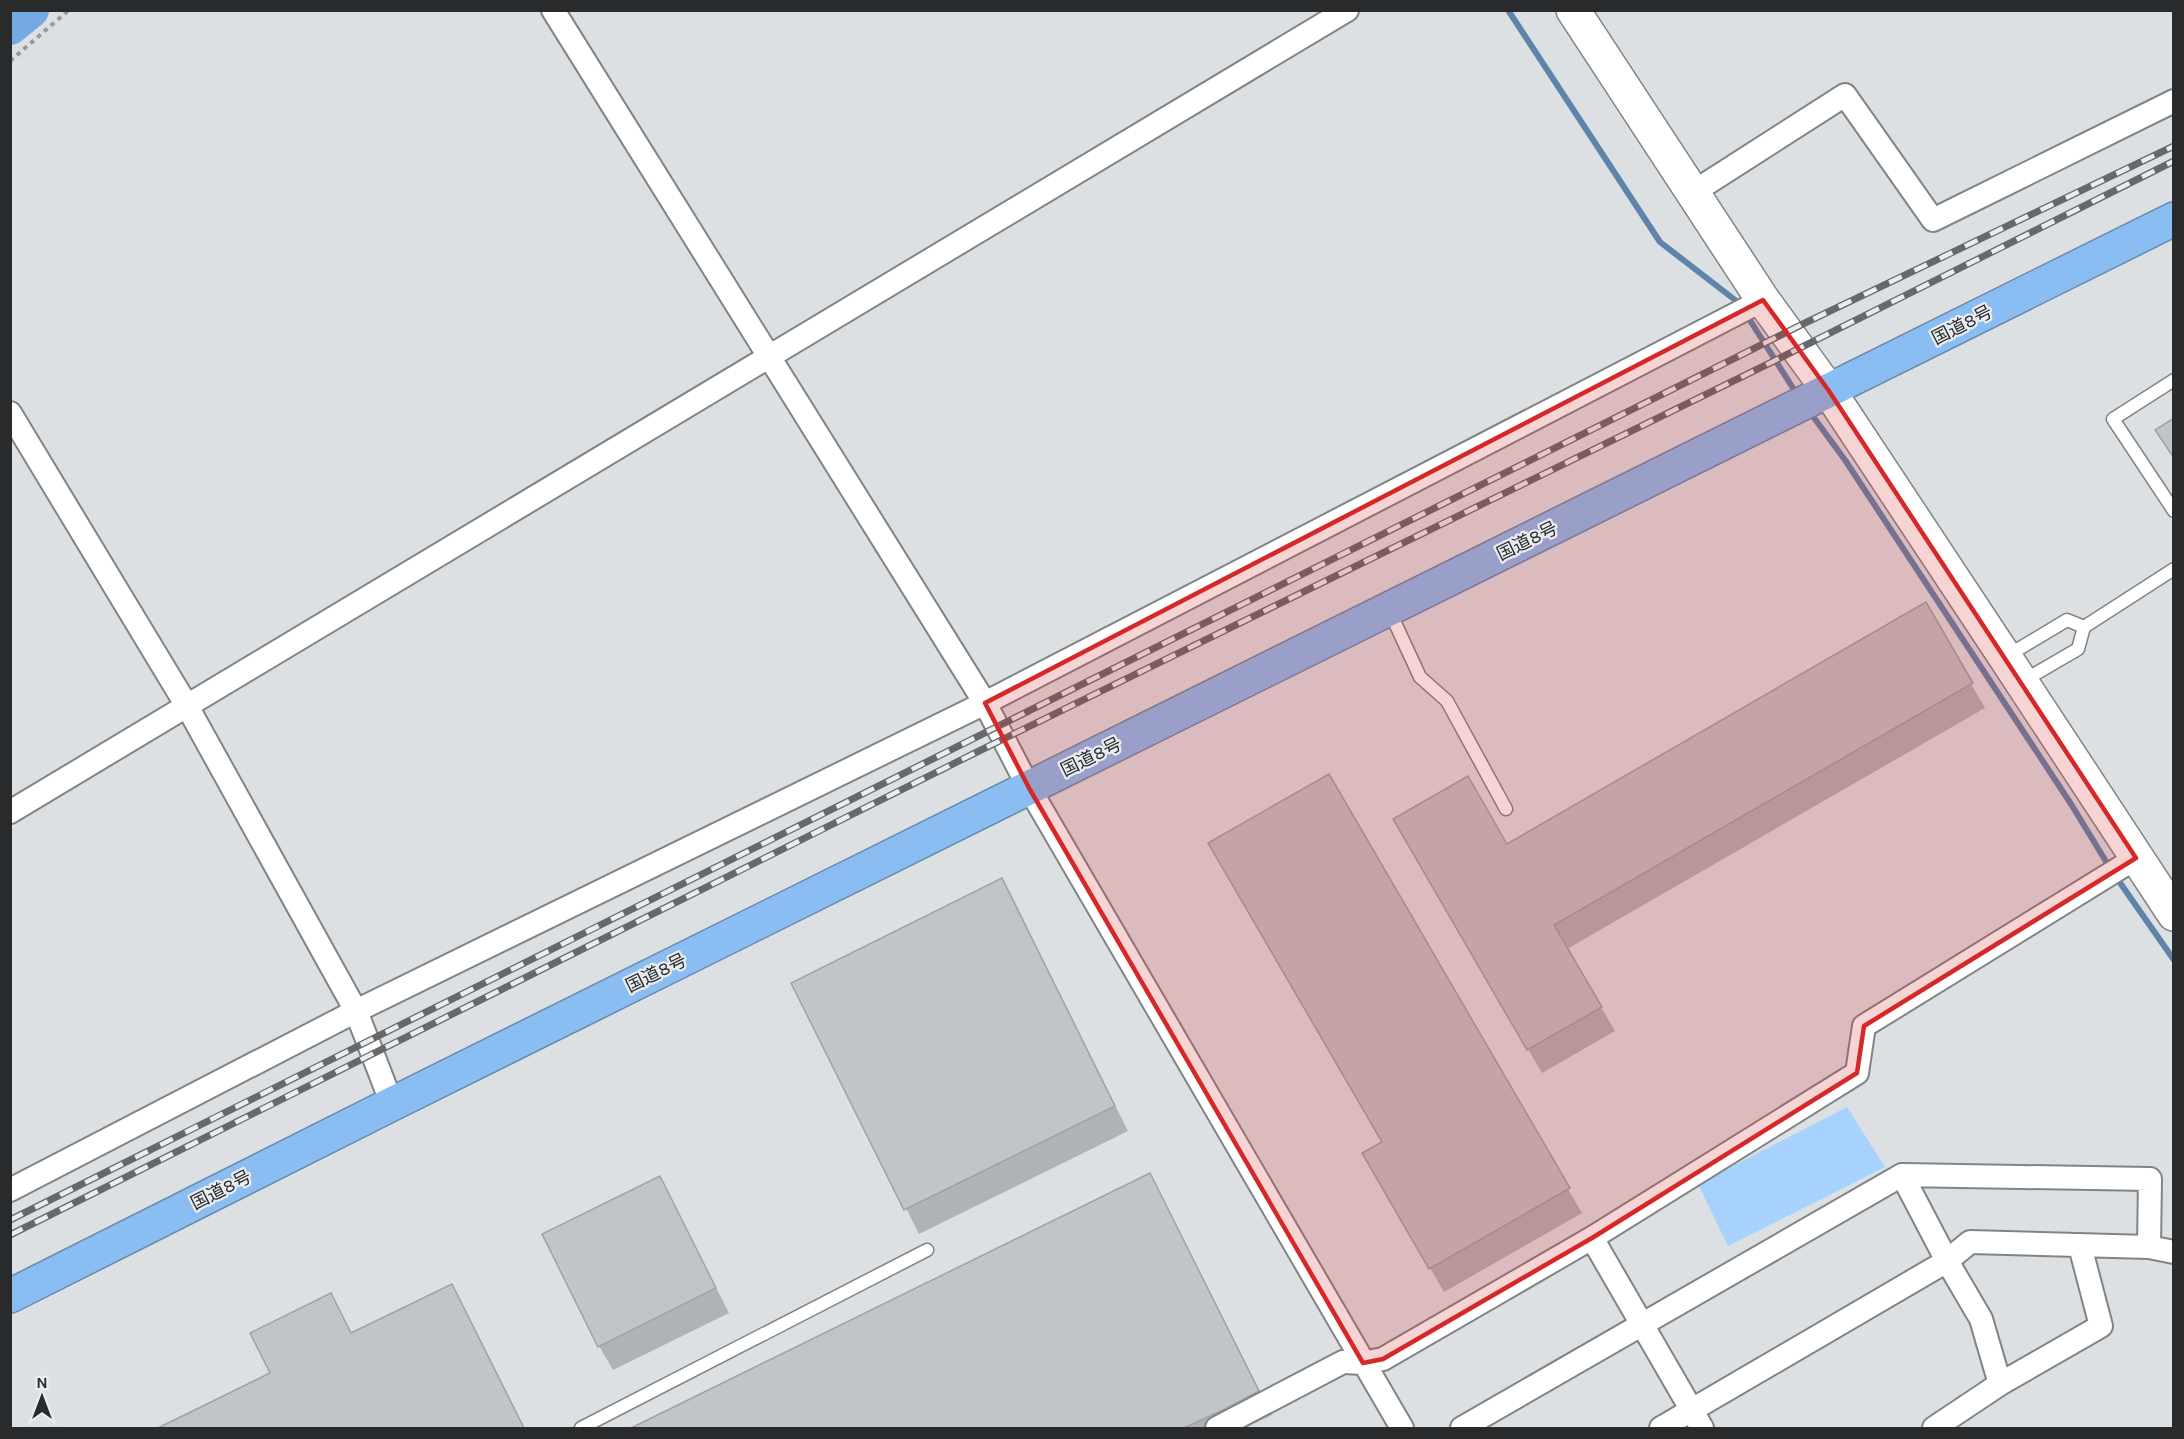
<svg xmlns="http://www.w3.org/2000/svg" width="2184" height="1439" viewBox="0 0 2184 1439" font-family="Karla,'Noto Sans JP',sans-serif">
  <style>
    .green { fill: #a7d2fe }
    .shadow { fill: #0003 }
    .lines { fill: none; stroke-linecap: round; stroke-linejoin: round }
    .stream { stroke: #5e84aa; stroke-width: 6 }
    .river { stroke: #74aae1; stroke-width: 36 }
    .building { fill: #c1c4c8; stroke: #9fa2a5; stroke-width: 1.5 }
    .lane-casing { stroke: #818487; stroke-width: 15 }
    .street-casing { stroke: #818487; stroke-width: 26 }
    .secondary-casing { stroke: #818487; stroke-width: 36 }
    .highway-casing { stroke: #688aac; stroke-width: 36 }
    .path { stroke: #979a9c; stroke-width: 4; stroke-dasharray: 4.5 4.5; stroke-linecap: butt }
    .lane { stroke: #fff; stroke-width: 12 }
    .street { stroke: #fff; stroke-width: 22 }
    .secondary { stroke: #fff; stroke-width: 33 }
    .highway { stroke: #8abdf2; stroke-width: 33 }
    .rail-casing { stroke: #66686a; stroke-width: 7 }
    .rail { stroke: #e9edf1; stroke-width: 4.5; stroke-dasharray: 14; stroke-linecap: butt }
    .marked { fill: #d62828; fill-opacity: 0.2; stroke: #d62828; stroke-width: 4.5; stroke-linejoin: round }
    .labels { text-anchor: middle; stroke-width: 4.5; stroke-linejoin: round; paint-order: stroke }
    .street-label { font-size: 18px; fill: #292a2b; stroke: #e9edf1 }
  </style>
  <rect width="100%" height="100%" fill="#dce0e3"/>
  <path class="green" d="M1847,1107L1885,1167L1728,1246L1698,1184Z"/>
  <path class="shadow" d="M1925,604L1985,708L1567,949L1615,1031L1542,1073L1395,820L1507,846Z
    M1328,776L1582,1213L1444,1292L1364,1154L1384,1143Z
    M1002,880L1128,1131L919,1234L793,983Z
    M1150,1175L1272,1415L1245,1428H634Z
    M660,1178L729,1313L613,1370L599,1346Z
    M451,1286L524,1428H162L272,1374L331,1295L352,1335Z"/>
  <g class="lines">
    <path class="stream" d="M1508,10L1660,242L1739,303L1798,396
      M1809,411L1845,460L2071,804L2110,868
      M2116,877L2174,960"/>
    <path class="river" d="M10,27L31,10"/>
  </g>
  <path class="building" d="M2174,418V458L2155,430Z
    M1926,602L1973,683L1554,925L1602,1007L1527,1050L1393,819L1468,776L1507,844Z
    M1329,774L1570,1188L1429,1269L1362,1153L1382,1142L1208,843Z
    M1002,878L1115,1106L904,1210L791,983Z
    M1150,1173L1259,1391L1227,1408L1184,1428H631Z
    M660,1176L716,1288L598,1347L542,1234Z
    M452,1284L524,1428H158L270,1373L250,1333L331,1293L351,1333Z"/>
  <g class="lines">
    <defs>
      <path id="lane" d="M2174,380L2113,419L2174,511
        M1389,610L1420,677L1447,701L1506,809
        M2007,656L2067,620L2084,627
        M2023,681L2078,649L2084,627L2174,569
        M581,1428L927,1250"/>
      <path id="street" d="M553,10L985,703L1029,788L1402,1428
        M1692,193L1845,95L1933,220L2174,101
        M10,413L187,706L356,1011L392,1104
        M10,812L1347,10
        M10,1190L356,1011L985,703L1763,300
        M1592,1238L1702,1428
        M2000,1384L1981,1319L1947,1261L1902,1175L2150,1179L2149,1247
        M1217,1428L1343,1362L1363,1363L1383,1359L1592,1238L1857,1073L1864,1026L2136,858
        M1462,1428L1902,1175
        M1661,1428L1947,1261L1970,1242L2149,1247L2174,1252
        M1934,1428L2000,1384L2101,1326L2080,1246"/>
      <path id="secondary" d="M1573,10L1763,300L1829,391L2005,657L2174,914"/>
      <path id="highway" d="M10,1296L392,1104L2174,219"/>
    </defs>
    <use href="#lane" class="lane-casing"/>
    <use href="#street" class="street-casing"/>
    <use href="#secondary" class="secondary-casing"/>
    <use href="#highway" class="highway-casing"/>
    <path class="path" d="M10,61L69,10"/>
    <use href="#lane" class="lane"/>
    <use href="#street" class="street"/>
    <use href="#secondary" class="secondary"/>
    <use href="#highway" class="highway"/>
    <defs>
      <path id="rail" d="M10,1220L1805,323L2174,146
        M10,1235L979,751L1772,362L2174,161"/>
    </defs>
    <use href="#rail" class="rail-casing"/>
    <use href="#rail" class="rail"/>
  </g>
  <path class="marked" d="M1763,300L1829,391L2136,858L1864,1026L1857,1073L1592,1238L1383,1359L1363,1363L1029,788L985,703Z"/>
  <g class="labels">
    <g class="street-label">
      <text transform="translate(1962 325) rotate(-27)" y="6">国道8号</text>
      <text transform="translate(1527 541) rotate(-26)" y="6">国道8号</text>
      <text transform="translate(1091 757) rotate(-26)" y="6">国道8号</text>
      <text transform="translate(656 973) rotate(-26)" y="6">国道8号</text>
      <text transform="translate(221 1190) rotate(-27)" y="6">国道8号</text>
    </g>
  </g>
  <rect width="2184" height="1439" fill="none" stroke="#292a2b" stroke-width="24"/>
  <g transform="translate(42 1397)" stroke="#e9edf1" stroke-width="4.5" paint-order="stroke">
  <path d="M0-4.5L10 22L0 15L-10 22Z" fill="#292a2b"/>
  <text y="-9" font-size="16" font-weight="bold" text-anchor="middle" fill="#292a2b">N</text>
  </g>
</svg>
